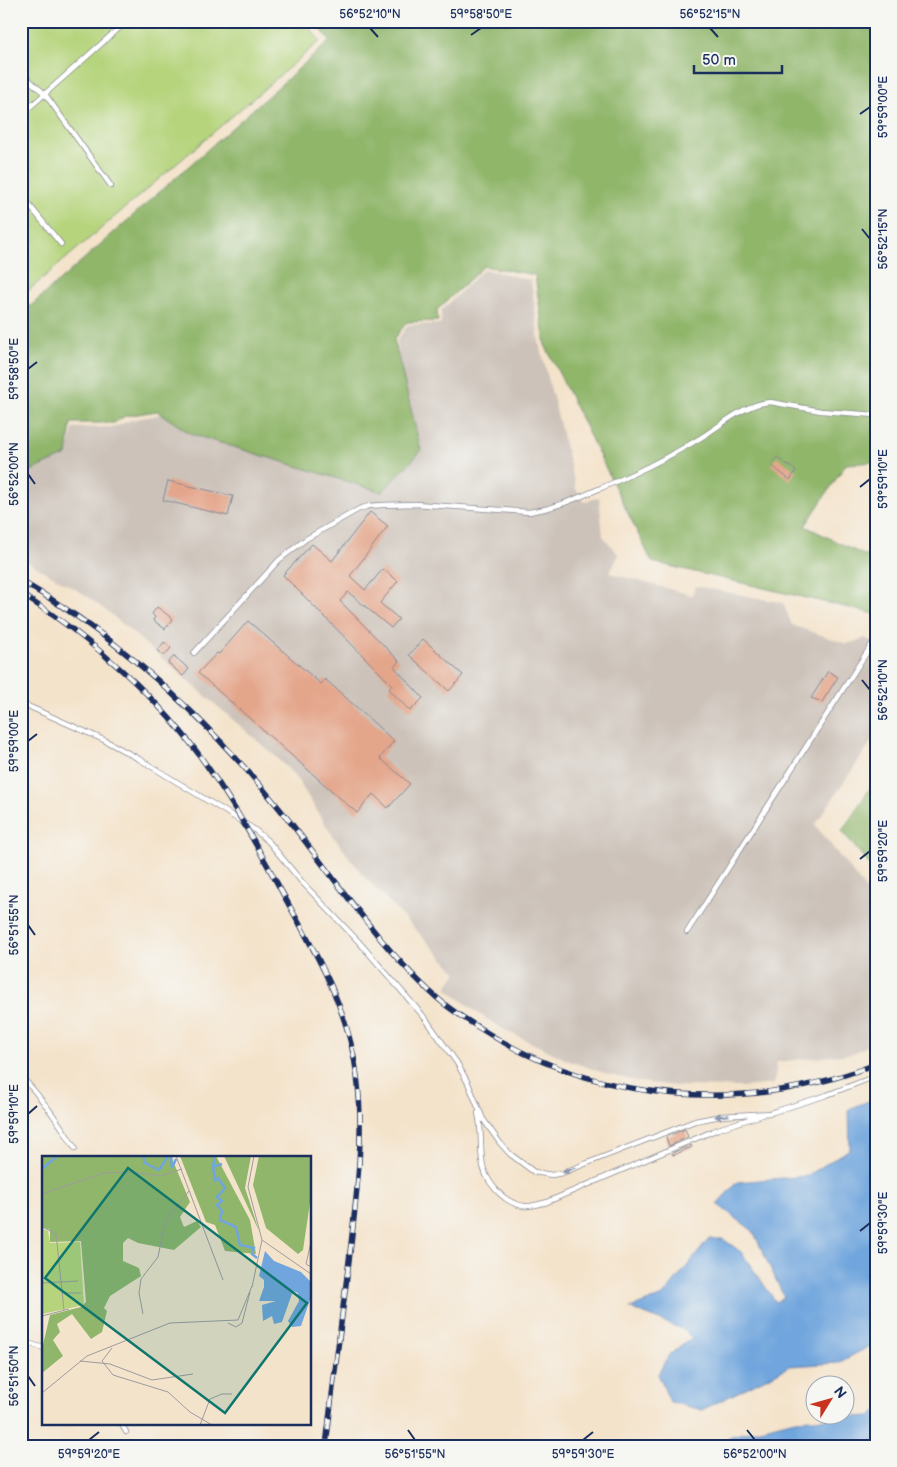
<svg xmlns="http://www.w3.org/2000/svg" width="897" height="1467" viewBox="0 0 897 1467" font-family="'Balsamiq Sans',sans-serif">
  <style>
    .industrial { fill: #ccc2b9 }
    .green { fill: #b5d47b; stroke: #68826c }
    .forest { fill: #90b66b; stroke: #567264 }
    .water { fill: #70a5dd; stroke: #466a9e }
    .building { fill: #e4a68b }
    .lines { fill: none; stroke-linecap: round; stroke-linejoin: round }
    .lane-casing { stroke: #888994; stroke-width: 6 }
    .lane { stroke: #fff; stroke-width: 4.5 }
    .rail-casing { stroke: #1b2f5e; stroke-width: 5.5 }
    .rail { stroke: #f6f6f2; stroke-width: 4; stroke-dasharray: 11; stroke-linecap: butt }
    .oneway { fill: #8d97ae }
    .ticks { fill: none; stroke: #1b2f5e; stroke-width: 2 }
    .inset-river { fill: none; stroke: #70a5dd; stroke-width: 2.5 }
    .inset-road { fill: none; stroke: #9d9b9f; stroke-width: 1 }
    .view { fill: #0f766e; fill-opacity: 0.15; stroke: #0f766e; stroke-width: 2.5 }
    .inset-edge { fill: none; stroke: #1b2f5e; stroke-width: 2.5 }
    .neatline { fill: none; stroke: #1b2f5e; stroke-width: 2 }
    .ticks-label { font-size: 12px; text-anchor: middle; fill: #1b2f5e }
  </style>
  <rect width="100%" height="100%" fill="#f6f6f2"/>
  <filter id="ink" filterUnits="userSpaceOnUse"><feTurbulence type="fractalNoise" baseFrequency=".02" numOctaves="2"/><feDisplacementMap in="SourceGraphic" scale="10" xChannelSelector="R" yChannelSelector="G"/><feConvolveMatrix kernelMatrix="1 2 1 2 8 2 1 2 1" color-interpolation-filters="sRGB"/></filter>
  <filter id="wash" filterUnits="userSpaceOnUse"><feTurbulence type="fractalNoise" baseFrequency=".0096" numOctaves="4" result="noise"/><feDisplacementMap in="SourceGraphic" scale="20" xChannelSelector="R" yChannelSelector="G"/><feGaussianBlur stdDeviation="1.12" result="paint"/><feColorMatrix in="noise" values="0 0 0 0 0 0 0 0 0 0 0 0 0 0 0 0 0 1.4 0 .05"/><feComposite in="paint" operator="in"/></filter>
  <g filter="url(#wash)">
    <rect width="100%" height="100%" fill="#f4e3cb"/>
    <path class="industrial" d="M484,269L531,280L539,342L576,489L584,502L599,497L603,536L619,555L609,573L692,595L696,586L783,603L792,625L847,644L865,638L876,644V735L815,825L876,902V1042L850,1054L777,1062L774,1084L742,1087L677,1086L640,1082L607,1074L569,1061L503,1029L476,1012L446,988L457,973L363,875L333,836L295,776L276,757L112,615L84,594L21,558V451L67,455L73,428L114,427L131,420L158,415L209,359L400,367L397,340L408,325L441,324V311Z"/>
    <path class="green" d="M21,21H304L320,41L21,297Z"/>
    <path class="forest" d="M315,21H876V462L846,464L805,526L876,561L875,614L652,562L545,345L535,275L484,266L437,310L438,321L407,322L394,339L421,451L382,492L191,434L157,411L125,416L114,423H71L67,455L21,475V309L32,305L330,41Z
      M876,779V873L842,831Z"/>
    <path class="water" d="M876,1098V1343L838,1363L790,1366L702,1410L670,1402L658,1374L669,1355L692,1338L684,1330L630,1308L663,1296L709,1239H723L741,1252L776,1302L784,1297L753,1231L717,1204L737,1182L807,1176L850,1149L849,1109Z
      M876,1412V1446H723L728,1437L795,1420L871,1416Z"/>
    <g id="blocks">
      <path class="building" d="M777,457L796,471L790,480L771,465Z
        M168,481L233,496L228,516L163,500Z
        M370,512L388,526L350,576L365,590L383,569L398,581L380,603L399,619L391,628L348,592L340,601L399,661L394,667L423,698L410,711L389,689L392,685L283,575L312,544L332,561Z
        M157,607L173,619L165,629L153,620L155,617L152,614Z
        M248,621L321,684L325,679L394,741L380,758L410,784L388,808L373,794L357,813L198,673L217,653L219,654Z
        M423,639L463,675L449,691L409,655Z
        M164,642L171,648L164,656L158,650Z
        M174,656L189,669L183,676L168,663Z
        M828,671L838,677L822,702L811,698Z
        M685,1129L688,1137L669,1146L666,1137Z
        M691,1145L692,1147L673,1155L672,1153Z"/>
    </g>
  </g>
  <g filter="url(#ink)">
    <use href="#blocks" fill-opacity="0" stroke="#888994" stroke-width="1"/>
    <g class="lines">
      <defs>
        <path id="lane" d="M21,73L45,94L111,186
          M21,115L127,21
          M21,195L61,244
          M194,653L279,560L306,539L359,509L369,506L382,505L415,504L529,512C552,509 573,500 594,491C630,476 664,460 697,440C720,427 743,404 770,402L821,411L876,415
          M21,703L104,740L139,759L223,810L255,830L269,842L301,881L359,942L425,1018L457,1063L468,1083L483,1119L500,1143L510,1154L534,1172L552,1175L562,1173L695,1121L721,1116L771,1113
          M687,932L876,638
          M21,1076C42,1098 59,1122 75,1148
          M478,1113C482,1129 480,1144 482,1160C484,1181 503,1203 524,1206C532,1207 540,1204 547,1202L718,1129L762,1115
          M770,1113L827,1095L876,1076
          M21,1341L44,1348
          M121,1423L126,1432"/>
      </defs>
      <use href="#lane" class="lane-casing"/>
      <use href="#lane" class="lane"/>
      <defs>
        <path id="rail" d="M21,581C121,638 207,720 279,808C331,872 381,951 443,1003C454,1012 467,1020 478,1027C596,1104 746,1115 876,1064
          M21,594C89,636 162,700 207,766C238,810 263,857 289,905C320,960 349,1012 357,1076C365,1138 356,1200 349,1261C341,1323 333,1384 326,1446"/>
      </defs>
      <use href="#rail" class="rail-casing"/>
      <use href="#rail" class="rail"/>
    </g>
    <defs><path id="oneway-solid" d="M-6-.8H1V-3.2L6.5 0L1 3.2V.8H-6Z" transform="scale(1.25)"/></defs>
    <g class="oneway">
      <use href="#oneway-solid" transform="translate(722 1116) rotate(175)"/>
      <use href="#oneway-solid" transform="translate(569 1170) rotate(159)"/>
    </g>
  </g>
  <path class="ticks" d="M370,28L378,37M710,28L718,37M471,35L481,28M860,114L870,107M862,229L870,239M28,369L37,362M28,474L35,484M860,487L870,479M862,680L870,690M28,741L37,734M860,859L870,851M28,925L35,935M28,1114L37,1106M860,1231L870,1223M28,1376L35,1386M408,1430L415,1440M747,1430L755,1440M89,1440L99,1432M583,1440L593,1432"/>
  <g transform="translate(42 1156)">
    <rect width="269" height="269" fill="#f4e3cb"/>
    <path d="M0,73L6,75L8,87L38,86L42,149L0,158Z" fill="#b5d47b"/>
    <path d="M0,0H129L148,46L138,61L142,71L155,65L159,71L132,94L96,87L86,82L81,87V105L97,112L99,120L68,140L62,152L65,155L60,176L49,183L30,158L15,168L18,176L11,184L21,200L0,217V193L8,159L39,151L44,146L39,85L8,86V74L0,71ZM138,0H174L208,64L214,98L183,95L173,69L164,66ZM182,0H209L203,32L217,75ZM217,0H269V40L261,94L256,98L224,72L211,29Z" fill="#90b66b"/>
    <path d="M223,95L232,105L259,116L269,126V141L259,170L250,171L246,165L257,145L256,137L251,135L240,166L232,168L230,160L221,165L220,149L234,145H217L222,131V124L217,120Z" fill="#70a5dd"/>
    <path class="inset-river" d="M101,0L103,7L117,14L126,0M129,0L130,12L134,3M173,0L171,11L180,8M171,11L173,24L176,22L183,32L175,41L180,45L175,49L180,55L178,64L194,71L198,89L212,92L210,98L215,102M0,13L15,0"/>
    <path class="inset-road" d="M134,0L181,124M0,38L61,17L88,16L119,20L140,13M0,71L14,78L22,154M220,84L269,118M269,86L264,108L269,111M0,106V129M1,127L36,125M210,131L220,84L206,31L212,0M20,137H39M101,158L97,137L99,123L116,101L123,66L147,35M0,160L27,153M186,167L194,171L200,167L208,136M70,192L60,205L71,219L126,236L148,256L170,269M38,205L68,208L110,224L151,218M0,237L45,200L128,167L196,164L210,130M158,269L168,243L180,238H190"/>
    <path class="view" d="M86,12L265,147L183,257L3,122Z"/>
    <rect width="269" height="269" class="inset-edge"/>
  </g>
  <rect width="897" height="1467" fill="none" stroke="#f6f6f2" stroke-width="55"/>
  <g transform="translate(830 1400) rotate(53)"><circle r="24" fill="#f6f6f2" stroke="#9ea6b7"/>
  <path d="M0-4L9 19L0 12L-9 19Z" fill="#c8321e"/>
  <text y="-8" font-size="14" font-weight="bold" text-anchor="middle" fill="#1b2f5e">N</text>
  </g>
  <path d="M694 65v8h88v-8" fill="none" stroke="#1b2f5e" stroke-width="2.5"/>
  <text x="702" y="65" font-size="15" fill="#1b2f5e" stroke="#f6f6f2" stroke-width="4" paint-order="stroke">50 m</text>
  <rect x="28" y="28" width="842" height="1412" class="neatline"/>
  <g class="ticks-label">
    <text x="370" y="18">56°52'10"N</text>
    <text x="481" y="18">59°58'50"E</text>
    <text x="710" y="18">56°52'15"N</text>
    <text transform="translate(883 107) rotate(-90)" y="4">59°59'00"E</text>
    <text transform="translate(883 239) rotate(-90)" y="4">56°52'15"N</text>
    <text transform="translate(14 369) rotate(-90)" y="4">59°58'50"E</text>
    <text transform="translate(14 474) rotate(-90)" y="4">56°52'00"N</text>
    <text transform="translate(883 479) rotate(-90)" y="4">59°59'10"E</text>
    <text transform="translate(883 690) rotate(-90)" y="4">56°52'10"N</text>
    <text transform="translate(14 741) rotate(-90)" y="4">59°59'00"E</text>
    <text transform="translate(883 851) rotate(-90)" y="4">59°59'20"E</text>
    <text transform="translate(14 925) rotate(-90)" y="4">56°51'55"N</text>
    <text transform="translate(14 1114) rotate(-90)" y="4">59°59'10"E</text>
    <text transform="translate(883 1223) rotate(-90)" y="4">59°59'30"E</text>
    <text transform="translate(14 1376) rotate(-90)" y="4">56°51'50"N</text>
    <text x="89" y="1458">59°59'20"E</text>
    <text x="415" y="1458">56°51'55"N</text>
    <text x="583" y="1458">59°59'30"E</text>
    <text x="755" y="1458">56°52'00"N</text>
  </g>
</svg>
